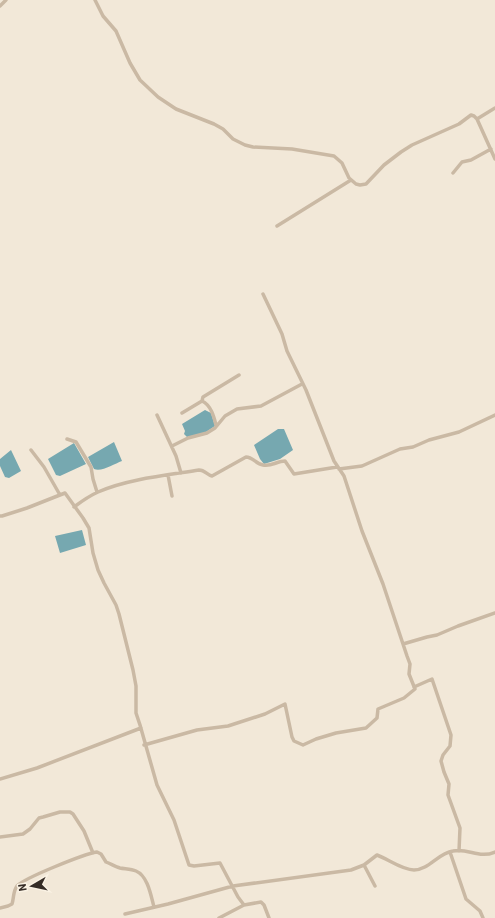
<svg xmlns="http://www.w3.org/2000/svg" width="495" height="918" viewBox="0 0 495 918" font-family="Barlow,sans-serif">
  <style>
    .water { fill: #76a8b0 }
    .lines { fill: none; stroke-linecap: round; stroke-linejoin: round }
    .street { stroke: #cab9a4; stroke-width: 3.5 }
  </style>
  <rect width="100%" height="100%" fill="#f2e8d8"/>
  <path class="water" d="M205,410L211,413L215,426L203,434L188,438L184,434L185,431L182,424Z
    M278,429H284L293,450L280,459L264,464L260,459L254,445Z
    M114,442L122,461C114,464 102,472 94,469L88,457Z
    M74,443L86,464L60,476L56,475L48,459Z
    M11,450L21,471L9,478L5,477L0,466V459Z
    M82,530L86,545L60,553L55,536Z"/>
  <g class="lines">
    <path class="street" d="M95,0L103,16L116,31L130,63L140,80L158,97L176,109L214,124L223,129L233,139L245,145L253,147L292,149L334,156L342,163L349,178L356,184L360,185L366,184L384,165L401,152L412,145L459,124L471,115L474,116L477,119L495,159
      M0,6L6,0
      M477,119L495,108
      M453,173L462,162L471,160L491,149
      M277,226L351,180
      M202,401C211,405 214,417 216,425
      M182,413L202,401L203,397L239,375
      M157,415L176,456L181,473
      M67,439L76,442L91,467L93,479L97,492
      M172,446L188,438L207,433L215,428L225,416L237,409L261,406L302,384
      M31,450L44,467L60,495
      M339,469L362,466L400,449L413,447L429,440L459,432L495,415
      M168,475L172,496
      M74,507C82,501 89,496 98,492C127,479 168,475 199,470C205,470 207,475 212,476L246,457C253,457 256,464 263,465C271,467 277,461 285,461L294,474L337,467
      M0,516H2L27,508L65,493L83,518L89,528L93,553L98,570L104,583L116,605L119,614L133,670L136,686V713L140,725L157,785L174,820L189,865L194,866L220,863L238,897L244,905
      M403,644L427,637L437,635L458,626L495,613
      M414,687L432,679L451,735L450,746L443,755L441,761L444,772L449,784L448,795L460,828L459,851
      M144,745L197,730L228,726L265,714L285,704L292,737L294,741L303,745L316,739L336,733L366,728L377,718L378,709L404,698L415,689L409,674L410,664L407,656L383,584L362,531L344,476L334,461L306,390L287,351L282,334L263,294
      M0,779L37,768L141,728
      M0,837L23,834L30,829L39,818L43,817L60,812H70L73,814L84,831L93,853
      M450,852L466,899L480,911L483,918
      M364,865L375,886
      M0,908L8,906L12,904C14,898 13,891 17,886C24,878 84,854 97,852L101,854L106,862C111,864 116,867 120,868C125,869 131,869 136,871C148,876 151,896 154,907
      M125,914L168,904L233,886L351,870L364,865L377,855C388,859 402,870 414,870C429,870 438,853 453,851C469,848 479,859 495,852
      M219,918L244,905L261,902L264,905L269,918"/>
  </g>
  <g transform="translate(32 886) rotate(261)" stroke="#faf2e4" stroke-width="3" paint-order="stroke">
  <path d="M0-3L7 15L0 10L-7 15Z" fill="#352c26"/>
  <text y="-6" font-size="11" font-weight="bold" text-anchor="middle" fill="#352c26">N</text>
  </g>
</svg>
